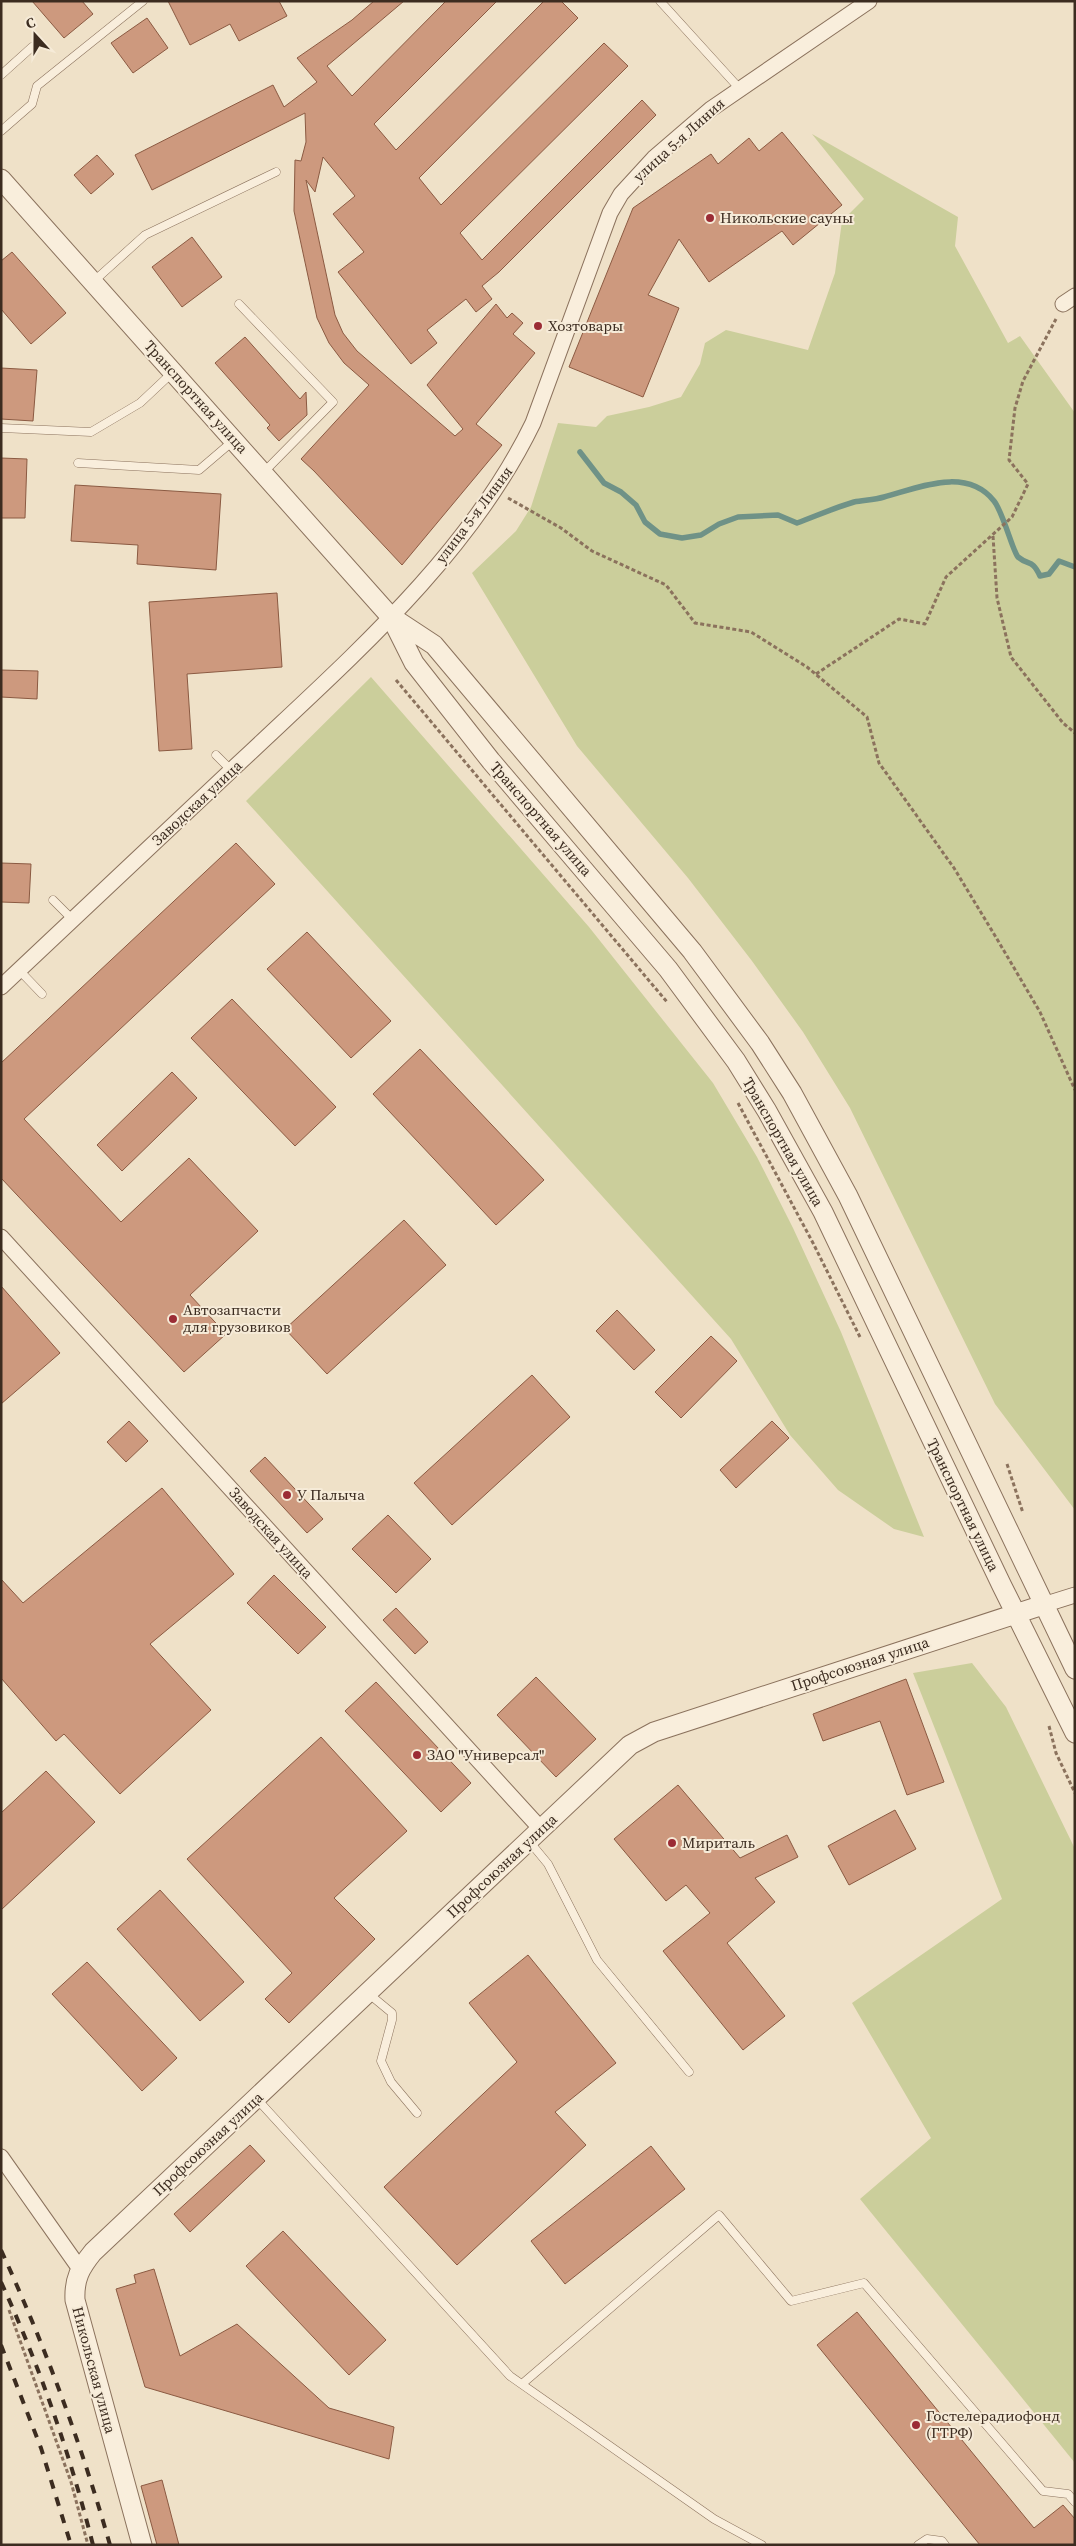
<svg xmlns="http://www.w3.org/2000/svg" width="1076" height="2546" viewBox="0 0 1076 2546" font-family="'Source Serif 4',serif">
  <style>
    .green { fill: #cbce9b }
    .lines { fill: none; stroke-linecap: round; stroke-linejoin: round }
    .stream { stroke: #6f9287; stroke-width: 5.5 }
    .building { fill: #cd997e; stroke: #8b5a42 }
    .service-casing { stroke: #8b725d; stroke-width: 9 }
    .minor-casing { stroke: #8b725d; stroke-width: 17 }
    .tertiary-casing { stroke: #8b725d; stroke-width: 21 }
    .path { stroke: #8b725d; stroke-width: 3; stroke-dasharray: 4 2.5; stroke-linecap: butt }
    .service { stroke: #f9eedc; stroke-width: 8 }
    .minor { stroke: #f9eedc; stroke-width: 15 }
    .tertiary { stroke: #f9eedc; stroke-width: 19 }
    .rail { stroke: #3c2c20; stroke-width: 4; stroke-dasharray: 9 9; stroke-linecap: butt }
    .poi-dot { fill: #9b2c35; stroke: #f6ebd8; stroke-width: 2 }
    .labels { text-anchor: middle; stroke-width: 4; stroke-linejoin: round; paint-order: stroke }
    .street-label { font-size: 15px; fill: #3c2c20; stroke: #f6ebd8 }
    .poi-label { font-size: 15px; fill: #3c2c20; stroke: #f6ebd8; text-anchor: start }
  </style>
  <rect width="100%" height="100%" fill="#efe1c8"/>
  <path class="green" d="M812,134L958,217L955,246L1008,343L1020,336L1075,413V1510L995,1404L850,1108L803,1032L752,961L688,878L577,746L472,573L516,531L531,507L558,423L596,427L607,416L649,407L681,397L700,364L705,343L726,330L808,350L835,273L842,221L864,199Z
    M371,677L589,927L713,1083L757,1157L793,1228L841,1332L924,1537L894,1529L838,1490L790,1435L731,1339L246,801Z
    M972,1663L1006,1707L1075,1849V2463L860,2199L931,2138L852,2003L1002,1899L913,1673Z"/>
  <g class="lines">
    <path class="stream" d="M580,452L604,483L621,492L636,505L645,522L660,534L682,538L701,535L719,524L738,517L778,515L797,523C816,516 834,508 854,502C864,500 874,500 884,497C918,488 966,466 994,501C1003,512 1013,552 1018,557C1029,566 1032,559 1040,576L1049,574L1059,561L1075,567"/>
  </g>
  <path class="building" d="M32,1H82L93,14L64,38Z
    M168,1H279L287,16L239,41L230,24L190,45Z
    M374,1H404L327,66L352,96L446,1H497L374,124L396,150L544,1H561L578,18L419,178L441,205L604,43L628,66L460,233L482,260L642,100L656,115L499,272L482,286L492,299L476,312L466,299L427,330L437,343L411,364L338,272L364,252L333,214L355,196L323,157L315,192L306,180L335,315L343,333L357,351L455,436L463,429L427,385L496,304L507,318L512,313L523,323L513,334L535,353L476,424L502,445L402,565L314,471L301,459L369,385L344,363L329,343L317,318L294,211L295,160L301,161L306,142L305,113L152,190L135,155L273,85L284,107L317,82L297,58L352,20Z
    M147,18L168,48L133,73L111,43Z
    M782,132L842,205L793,245L782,231L709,282L679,239L648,295L679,308L643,397L569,367L633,208L711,154L718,164L749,138L759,151Z
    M97,155L114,174L91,194L74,175Z
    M192,237L222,277L182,307L152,267Z
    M12,252L66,313L31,344L1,309V261Z
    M245,337L300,399L306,392L307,415L279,441L267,428L270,425L215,363Z
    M1,368L37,370L33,421L1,419Z
    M1,458L27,459L25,518H1Z
    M75,485L221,494L216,570L137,564L138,545L71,541Z
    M277,593L282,667L187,674L192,749L159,751L149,602Z
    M1,670L38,671L37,699L1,697Z
    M236,843L275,884L24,1119L121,1222L189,1158L258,1231L190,1295L226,1334L184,1372L1,1178V1063Z
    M1,863L31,864L29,903L1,902Z
    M307,932L391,1021L351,1058L267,969Z
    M232,999L336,1107L295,1146L191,1038Z
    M420,1049L544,1180L496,1225L373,1094Z
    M172,1072L197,1098L122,1171L97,1145Z
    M404,1220L446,1265L327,1374L285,1329Z
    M1,1286L60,1353L1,1404Z
    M617,1310L655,1350L634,1370L596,1331Z
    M711,1336L737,1361L681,1418L655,1392Z
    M532,1375L570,1417L452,1525L414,1483Z
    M129,1421L148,1441L126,1462L107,1442Z
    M772,1421L789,1438L736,1488L720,1470Z
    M265,1457L323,1519L307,1533L250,1471Z
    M162,1488L234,1574L150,1644L211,1710L120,1794L64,1734L56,1741L1,1678V1579L23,1603Z
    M388,1515L431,1559L396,1593L352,1549Z
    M274,1575L326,1627L298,1654L247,1603Z
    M396,1608L428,1642L415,1654L383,1620Z
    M536,1677L596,1739L556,1777L497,1715Z
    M906,1679L944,1782L907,1795L880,1721L823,1741L813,1714Z
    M376,1682L471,1783L441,1812L345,1711Z
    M321,1737L407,1831L334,1898L375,1939L289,2023L265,1999L292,1973L187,1859Z
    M46,1771L95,1822L1,1910V1813Z
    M678,1785L740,1858L787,1835L798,1857L755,1878L775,1902L727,1943L785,2016L743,2050L663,1951L710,1913L686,1885L666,1901L614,1839Z
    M895,1810L916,1849L849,1885L828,1846Z
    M160,1890L244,1982L200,2021L117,1929Z
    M528,1955L616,2063L555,2112L586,2145L457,2265L384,2187L517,2062L469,2003Z
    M87,1962L177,2058L142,2091L52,1994Z
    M250,2145L265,2161L190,2232L174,2214Z
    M651,2146L685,2189L565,2284L531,2241Z
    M283,2231L386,2340L349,2375L246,2266Z
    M154,2269L180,2356L237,2324L329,2408L394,2427L389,2459L145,2387L116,2289L136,2283L134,2275Z
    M857,2312L1034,2528L1063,2505L1075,2519V2545H980L817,2345Z
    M162,2480L179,2545H157L141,2486Z"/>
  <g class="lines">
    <defs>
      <path id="service" d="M660,1L739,88
        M1,75L32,47
        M1,131L32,104L37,86L143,1
        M93,282L145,235L276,172
        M239,304L333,402L263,473
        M1,428L91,432L140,403L173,372
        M78,463L199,470L233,441
        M216,755L231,770
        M53,900L73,920
        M19,970L42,994
        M529,1841L548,1864L597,1960L689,2072
        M369,1994L392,2013V2020L381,2061L391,2082L417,2113
        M256,2098L510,2376L714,2519L762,2545
        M522,2384L719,2215L791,2301L864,2283L1043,2491L1068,2494L1075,2502
        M918,2545L927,2539L942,2541L945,2545"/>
      <path id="minor" d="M1063,304L1075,296
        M1,987C85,908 168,829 252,751C356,653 470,553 533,423L610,213L621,194L654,158L711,109L869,1
        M1,1237L541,1829
        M1043,1605L1075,1595
        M1,2157L80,2269"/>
      <path id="tertiary" d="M1,179L390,616L434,645L692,951L760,1043L792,1093L848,1196L1075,1669
        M391,617L414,663L491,761L668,969L736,1061L767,1111L823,1212L1002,1586L1075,1733
        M142,2545L75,2300C74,2279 80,2268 93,2252L630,1745L654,1732L1043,1605"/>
    </defs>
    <use href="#service" class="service-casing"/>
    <use href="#minor" class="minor-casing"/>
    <use href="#tertiary" class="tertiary-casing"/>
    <path class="path" d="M508,498L561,528L592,551L666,585L695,623L751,632L807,667L867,717L879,763L954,868L997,939L1040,1012L1075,1090
      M993,536L997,598L1011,657L1063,723L1075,733
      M816,674L899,619L925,624L946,577L1012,517L1028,484L1009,460L1015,408L1023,381L1056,319
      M396,680L667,1002
      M738,1103L813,1243L860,1337
      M1007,1464L1023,1513
      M1049,1726L1056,1753L1075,1793
      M9,2310L71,2482L88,2545"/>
    <use href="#service" class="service"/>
    <use href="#minor" class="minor"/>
    <use href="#tertiary" class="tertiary"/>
    <path class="rail" d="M1,2250C45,2346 81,2443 110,2545
      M1,2282C40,2367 70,2454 93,2545
      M1,2345L41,2448L71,2545"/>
  </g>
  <g class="poi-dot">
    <circle cx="710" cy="218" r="5"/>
    <circle cx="538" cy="326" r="5"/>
    <circle cx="173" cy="1319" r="5"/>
    <circle cx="287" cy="1495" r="5"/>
    <circle cx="417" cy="1755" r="5"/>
    <circle cx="672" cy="1843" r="5"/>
    <circle cx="916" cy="2425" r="5"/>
  </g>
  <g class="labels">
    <g class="street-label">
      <text transform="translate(679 140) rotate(-42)" y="5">улица 5-я Линия</text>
      <text transform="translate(196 397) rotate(48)" y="5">Транспортная улица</text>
      <text transform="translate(474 515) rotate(-53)" y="5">улица 5-я Линия</text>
      <text transform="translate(197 803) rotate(-43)" y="5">Заводская улица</text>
      <text transform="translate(541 819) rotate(49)" y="5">Транспортная улица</text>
      <text transform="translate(783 1142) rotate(60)" y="5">Транспортная улица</text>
      <text transform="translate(963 1505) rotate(64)" y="5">Транспортная улица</text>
      <text transform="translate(271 1533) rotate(48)" y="5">Заводская улица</text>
      <text transform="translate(860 1664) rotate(-18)" y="5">Профсоюзная улица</text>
      <text transform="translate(502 1866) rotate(-43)" y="5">Профсоюзная улица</text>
      <text transform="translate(208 2144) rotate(-43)" y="5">Профсоюзная улица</text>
      <text transform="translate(94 2370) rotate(75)" y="5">Никольская улица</text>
    </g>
    <g class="poi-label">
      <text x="720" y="223">Никольские сауны</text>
      <text x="548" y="331">Хозтовары</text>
      <text x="183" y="1315">Автозапчасти<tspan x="183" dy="17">для грузовиков</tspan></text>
      <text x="297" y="1500">У Палыча</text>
      <text x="427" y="1760">ЗАО "Универсал"</text>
      <text x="682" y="1848">Мириталь</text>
      <text x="926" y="2421">Гостелерадиофонд<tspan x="926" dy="17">(ГТРФ)</tspan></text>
    </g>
  </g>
  <rect width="1076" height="2546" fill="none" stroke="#3c2c20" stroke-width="5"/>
  <g transform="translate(35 35) rotate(339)" stroke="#f6ebd8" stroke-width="4" paint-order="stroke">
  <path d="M0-4L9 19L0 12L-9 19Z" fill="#3c2c20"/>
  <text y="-8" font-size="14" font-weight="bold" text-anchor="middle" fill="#3c2c20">С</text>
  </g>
</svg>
